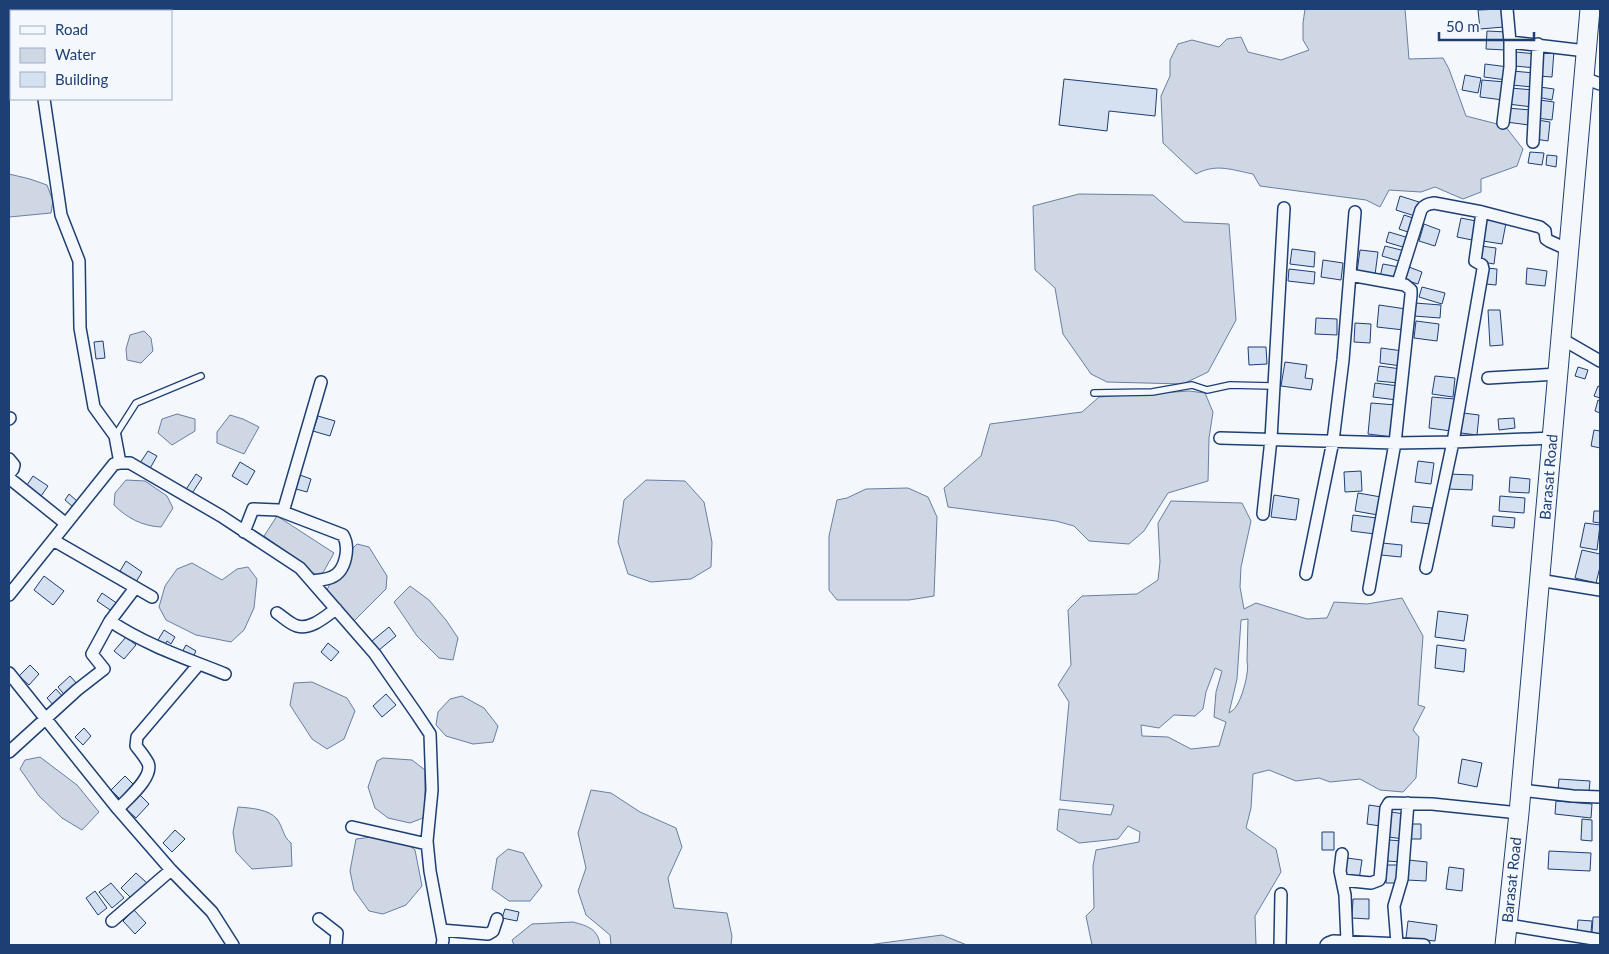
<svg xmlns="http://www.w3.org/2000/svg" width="1609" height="954" viewBox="0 0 1609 954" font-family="Lato,sans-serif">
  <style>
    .water { fill: #cfd7e4; stroke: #687fa3; fill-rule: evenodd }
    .building { fill: #d5e0f0; stroke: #1d3f73 }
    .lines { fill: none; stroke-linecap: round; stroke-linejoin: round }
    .service-casing { stroke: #1d3f73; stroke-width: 8 }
    .minor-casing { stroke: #1d3f73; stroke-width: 14 }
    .primary-casing { stroke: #1d3f73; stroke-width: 21 }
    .service { stroke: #f4f7fb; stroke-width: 5.5 }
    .minor { stroke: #f4f7fb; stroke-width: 11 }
    .primary { stroke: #f4f7fb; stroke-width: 19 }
    .labels { text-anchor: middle; stroke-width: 4; stroke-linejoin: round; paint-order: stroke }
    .street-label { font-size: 15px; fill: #1d3f73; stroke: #f4f7fb }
  </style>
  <rect width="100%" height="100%" fill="#f4f7fb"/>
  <path class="water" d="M1305,9H1405L1409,59L1443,58L1449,69L1466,116L1505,126L1523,149L1517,166L1481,179V192L1463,199L1435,187L1421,192L1389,190L1380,207L1366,200L1260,186L1253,174C1232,170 1216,163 1196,174L1163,143L1161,96L1170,76V60L1178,44L1192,40L1219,47L1227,39L1241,37L1248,52L1281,60L1309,50L1303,40V23Z
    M9,174L30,179L47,185L53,201L51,213L9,217Z
    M1079,194L1153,195L1184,222L1229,224L1236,320L1208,372L1183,384L1107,382L1091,374L1063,334L1055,288L1035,270L1033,206Z
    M144,331L151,338L153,351L141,363L127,360L126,349L130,335Z
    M1189,391L1205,393L1213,412L1209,438L1208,481L1168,493L1144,531L1129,544L1089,541L1074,526L1056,521L948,507L944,488L981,456L990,424L1082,412L1099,397Z
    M177,414L195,419V431L172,445L158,433L162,419Z
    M230,415L243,419L259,427L244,454L217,443V432Z
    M126,480L145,481L167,496L173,508L161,527C142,526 127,518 114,505L115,493Z
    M646,480L685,481L704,502L712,542L711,567L691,579L651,582L628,574L618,542L624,500Z
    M908,488L928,497L937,517L934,596L909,600H837L829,590V536L837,500L847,498L866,489Z
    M1171,501L1242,503L1251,521L1241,567L1240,587L1244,609L1256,603L1307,619L1327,618L1334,602L1367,604L1402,598L1423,636L1418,705L1425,707L1413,730L1419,737L1416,778L1403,792L1380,790L1360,779L1330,782L1319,778L1296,781L1269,770L1253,774L1251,808L1246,828L1276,849L1281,872L1255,916L1256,945H1092L1086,916L1094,908L1093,866L1096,850L1139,842L1140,832L1128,826L1118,839L1079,843L1057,830L1059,809L1111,815L1114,805L1060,800L1069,702L1058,685L1071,665L1068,610L1082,596L1137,594L1158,580L1160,562L1158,523ZM1248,619L1247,661C1250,670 1242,700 1235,708C1235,709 1229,713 1229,713L1237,679L1241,620ZM1215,668L1222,671L1216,692L1214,717L1226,722L1219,746L1191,749L1168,737L1142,736L1141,725L1159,728L1174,715L1195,716L1203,709L1206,692Z
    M277,516L334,553L320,578L264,536Z
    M357,544L369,547L387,576L386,589L354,621L327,590L342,559Z
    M192,563L222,580L237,569L248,567L257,579L254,608L244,630L231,642L196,635L166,620L159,607L165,586L177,569Z
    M410,586L429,600L446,620L458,638L453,660L439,658L417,636L394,602Z
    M312,682L347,698L355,711L344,739L327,749L312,739L290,705L294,683Z
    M462,696L484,708L498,726L493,742L473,744L446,736L436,725L438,712L450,699Z
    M40,757L77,785L99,812L82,830L62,818L39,796L20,769L25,760Z
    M383,758L412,760L425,770V804L423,818L410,823L388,818L375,808L368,787L377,761Z
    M591,790L611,793L640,812L676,828L682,847L668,878L674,908L727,913L732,936L731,945H611L610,935L586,915L578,891L586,868L578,833Z
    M238,807C250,808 269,809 277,819C283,827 283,837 291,843L292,866L252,869L236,852L233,832Z
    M372,837L391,842L407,843L415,850L422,886L406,905L383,914L369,911L354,890L350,871L356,839Z
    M508,849L523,853L542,886L530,901H509L492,889L497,858Z
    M573,922C588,926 598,929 600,945H514L512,940L532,924Z
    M942,935L967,945H870L875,944Z"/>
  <path class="building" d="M1502,9L1504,27L1480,29L1478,10Z
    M1487,31L1507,32L1506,50L1486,49Z
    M1541,49L1554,51L1552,77L1539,76Z
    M1516,52L1536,54L1535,68L1515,66Z
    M1485,64L1508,67L1506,80L1484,77Z
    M1513,71L1534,73L1532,87L1512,85Z
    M1465,75L1481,78L1478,93L1462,90Z
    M1064,79L1157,89L1155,116L1109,111L1107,131L1059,125Z
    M1482,80L1505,82L1503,100L1480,97Z
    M1540,87L1554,89L1552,100L1538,97Z
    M1510,88L1534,90L1532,107L1508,104Z
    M1540,100L1554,102L1552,120L1537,118Z
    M1507,108L1531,110L1529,125L1506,122Z
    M1537,120L1550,122L1548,141L1535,139Z
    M1530,152L1544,153L1542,165L1528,163Z
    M1547,155L1557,156L1556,167L1546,165Z
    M1400,196L1419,202L1415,216L1396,210Z
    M1404,215L1416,219L1411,233L1399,229Z
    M1461,218L1476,221L1472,240L1457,237Z
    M1487,219L1506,223L1502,244L1483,241Z
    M1424,224L1440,230L1435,246L1419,241Z
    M1389,232L1409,238L1406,248L1386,242Z
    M1385,246L1405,251L1402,262L1382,256Z
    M1481,246L1496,248L1494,264L1478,261Z
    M1292,249L1315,252L1314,267L1290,264Z
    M1360,250L1378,252L1375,275L1357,272Z
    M1323,260L1343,263L1341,280L1321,277Z
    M1383,264L1399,267L1396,280L1380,277Z
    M1409,267L1422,272L1418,284L1405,280Z
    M1486,268L1497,269L1496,285L1485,284Z
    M1527,268L1547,271L1545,286L1526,284Z
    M1289,269L1315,272L1314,284L1288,281Z
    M1422,287L1445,293L1442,304L1419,297Z
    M1415,303L1441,305L1440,318L1414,316Z
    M1379,305L1406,309L1404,330L1377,327Z
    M1488,310H1500L1503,345L1490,346Z
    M1316,318L1337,319V335L1315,334Z
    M1416,321L1439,324L1437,341L1414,338Z
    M1355,323L1371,324L1370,343L1354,342Z
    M103,341L105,358L96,359L94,342Z
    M1248,347H1266L1267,364L1249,365Z
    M1381,348L1403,351L1401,366L1380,363Z
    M1285,362L1307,365L1305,378L1313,379L1311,390L1281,386Z
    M1379,366L1401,369L1399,383L1377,381Z
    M1578,367L1588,370L1585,379L1575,376Z
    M1435,376L1455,378L1453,397L1432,394Z
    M1375,383L1399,386L1397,400L1373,397Z
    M1598,386L1600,387V398L1594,396Z
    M1432,397L1455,399L1451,431L1429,428Z
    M1598,400L1600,401V413L1595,411Z
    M1371,403L1396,405L1393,437L1368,434Z
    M1463,413L1479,415L1477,435L1461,433Z
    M318,416L335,421L330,436L313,431Z
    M1514,418L1515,428L1499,430L1498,419Z
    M1594,430L1600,431V448L1591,446Z
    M148,451L157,456L148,472L138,466Z
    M1418,461L1434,463L1431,484L1415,482Z
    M240,462L255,471L247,485L232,476Z
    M1361,471L1362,491L1345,492L1344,472Z
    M196,474L202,478L191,495L185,491Z
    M1449,474L1473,475L1472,490L1448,489Z
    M300,475L311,479L307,492L296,489Z
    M33,476L48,486L39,499L25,488Z
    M1510,477L1530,479L1529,493L1509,492Z
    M1358,493L1381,497L1378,515L1355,511Z
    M69,494L77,501L73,507L65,500Z
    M1274,495L1299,499L1296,520L1271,517Z
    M1500,496L1525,498L1524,513L1499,511Z
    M1413,506L1432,508L1431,524L1411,522Z
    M1594,511H1600V523L1593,522Z
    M1353,515L1377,518L1375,534L1351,531Z
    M1493,516L1515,518L1514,528L1492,526Z
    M1585,523L1600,525L1597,550L1580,547Z
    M1382,543L1402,545L1401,557L1381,555Z
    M1582,550L1600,554V567L1596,583L1575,578Z
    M126,561L142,572L136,582L120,571Z
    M44,576L64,591L53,605L34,590Z
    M102,593L118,604L113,612L97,601Z
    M1438,611L1468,615L1464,641L1435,637Z
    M389,627L396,636L379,650L372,641Z
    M164,630L175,637L171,644L167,641L162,650L155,645Z
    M126,637L136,645L124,659L114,651Z
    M328,643L339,652L331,661L321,652Z
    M186,645L196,651L191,661L180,656Z
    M1437,645L1466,649L1464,672L1435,668Z
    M30,665L39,674L29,685L19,676Z
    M70,676L79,686L66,697L58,687Z
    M56,689L64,698L55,707L47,698Z
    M386,694L396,705L382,717L373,706Z
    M84,728L91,736L83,745L75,737Z
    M1462,759L1482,763L1477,787L1458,783Z
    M125,776L135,786L121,800L111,790Z
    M1559,779L1590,781L1589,792L1558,790Z
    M140,795L149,804L136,818L126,809Z
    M1556,801L1592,804L1591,818L1555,814Z
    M1369,805L1382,807L1380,826L1367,824Z
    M1391,812L1405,814L1403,839L1389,837Z
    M1582,819L1592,820V841L1581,840Z
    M1407,824H1421V839H1407Z
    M175,830L185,839L172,852L163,843Z
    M1322,832H1334V850H1322Z
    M1389,840L1403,841L1401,862L1387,861Z
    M1549,851L1591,853L1590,871L1548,869Z
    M1347,858L1362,860L1359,880L1344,878Z
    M1408,860L1427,862L1426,881L1407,880Z
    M1386,865H1400L1399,883H1386Z
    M1449,867L1464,869L1462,891L1446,889Z
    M136,873L147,883L131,898L121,888Z
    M111,883L124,898L112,908L99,892Z
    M95,891L107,908L98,915L86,898Z
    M1353,899H1369V919L1352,918Z
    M505,909L519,912L517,921L502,918Z
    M134,910L146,923L135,934L123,921Z
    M1593,917H1600V934L1592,933Z
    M1578,920L1592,921L1591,933L1577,932Z
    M1408,921L1437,925L1435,941L1406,938Z"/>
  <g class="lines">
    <defs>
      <path id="service" d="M1094,393L1152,392L1192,385L1207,390L1230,385L1274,386
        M115,436L136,403L201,376"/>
      <path id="minor" d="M31,9L32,11
        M1510,42L1586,51
        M9,64H11
        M1584,78L1600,84
        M44,99L61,215L79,261L80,328L94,407L115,436L120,463
        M1503,123L1510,67V42L1507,9
        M1533,142L1538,44
        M1350,275L1405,285L1411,290V295L1395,443L1369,589
        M1398,283L1421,210C1424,205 1428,204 1434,203L1482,212L1540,227L1545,231L1546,239L1549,241L1569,250
        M1562,339L1600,361
        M1488,378L1558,374
        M9,419L10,418
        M1220,438L1395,443L1453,442L1553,438
        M9,459L14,465L13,469L9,474
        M9,478L65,523
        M283,512L321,382
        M1263,514L1271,439L1284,208
        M244,532L253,509L278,510L343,535C350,547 346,571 332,577C326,580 318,580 312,581
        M53,540L152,597
        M1426,568L1453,442L1483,269L1482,265L1475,261L1482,212
        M1306,574L1333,441L1343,360L1355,212
        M1539,580L1600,590
        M9,595L114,464L120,463H130L221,516L300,568L375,654L416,713L430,734L432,790L427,841L430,871L443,940L442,945
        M277,613C283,617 290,624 297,626C311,630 326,616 336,609
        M110,621C146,645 185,658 225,674
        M9,673L118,809L171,870L212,912L233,945
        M9,752L77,690L104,669L92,654L110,621L135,588
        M1521,790L1573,796L1600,797
        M118,809C127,799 154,777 148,763C145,757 140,751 136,746L137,737L199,664
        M352,827L427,844
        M1342,854L1340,871L1345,895L1347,941
        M1342,880L1371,883L1379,880L1380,878L1386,808L1389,803L1432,804L1519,813
        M319,919L337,933L336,945
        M112,921L171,870
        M1508,925L1600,940
        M441,930L488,934L493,931L497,919
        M1397,943L1394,906L1402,879L1408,803
        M1280,945L1281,894
        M1326,945L1328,943L1333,941L1424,945"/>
      <path id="primary" d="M1505,945L1519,813L1590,9"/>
    </defs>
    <use href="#service" class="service-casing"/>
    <use href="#minor" class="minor-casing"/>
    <use href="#primary" class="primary-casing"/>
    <use href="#service" class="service"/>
    <use href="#minor" class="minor"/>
    <use href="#primary" class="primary"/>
  </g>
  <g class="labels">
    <g class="street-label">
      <text transform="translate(1549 477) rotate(-85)" y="5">Barasat Road</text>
      <text transform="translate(1512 880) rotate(-84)" y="5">Barasat Road</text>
    </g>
  </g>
  <rect width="1609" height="954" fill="none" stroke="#1d3f73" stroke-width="20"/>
  <rect x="10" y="10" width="162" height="90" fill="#f4f7fb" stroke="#9eadc5"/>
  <rect x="20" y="26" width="25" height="8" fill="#f4f7fb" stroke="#9eadc5"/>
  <text x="55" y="35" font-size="15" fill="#1d3f73">Road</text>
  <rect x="20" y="48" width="25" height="15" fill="#cfd7e4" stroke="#9eadc5"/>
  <text x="55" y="60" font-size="15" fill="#1d3f73">Water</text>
  <rect x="20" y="72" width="25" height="15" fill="#d5e0f0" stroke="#9eadc5"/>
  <text x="55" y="85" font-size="15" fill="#1d3f73">Building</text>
  <path d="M1439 32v8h95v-8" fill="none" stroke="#1d3f73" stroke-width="2.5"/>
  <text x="1446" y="32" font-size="15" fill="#1d3f73" stroke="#f4f7fb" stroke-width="4" paint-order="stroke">50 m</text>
</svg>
